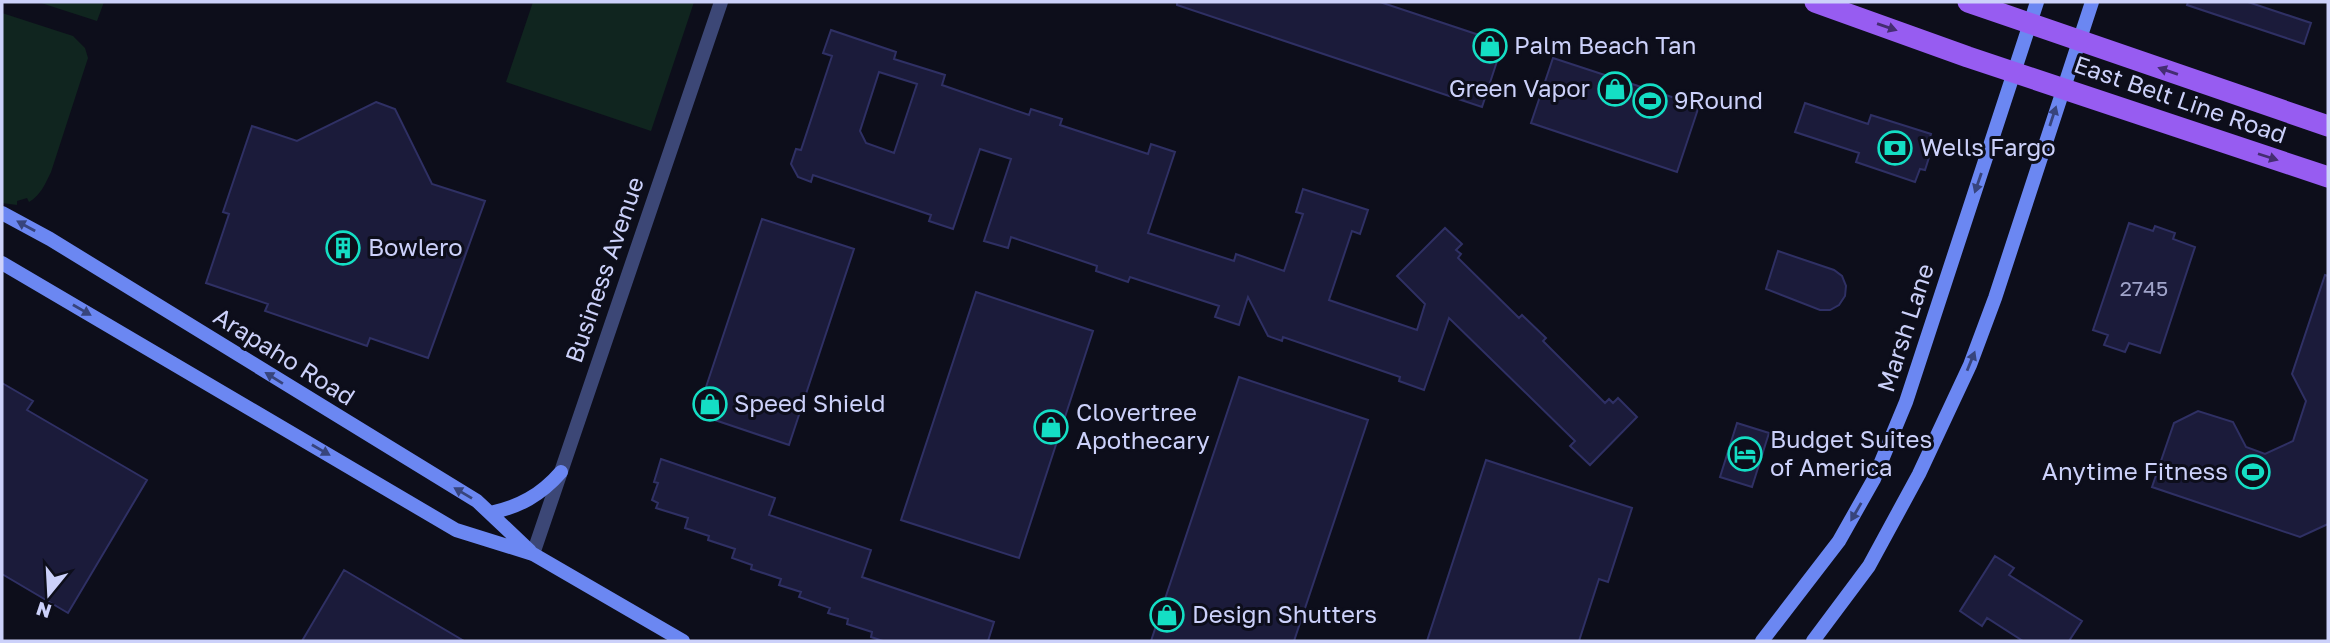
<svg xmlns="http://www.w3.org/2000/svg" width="2330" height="643" viewBox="0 0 2330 643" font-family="'Golos Text',sans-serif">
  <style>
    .green { fill: #10251f }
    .building { fill: #1b1b3a; stroke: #2f3064; stroke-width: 2; fill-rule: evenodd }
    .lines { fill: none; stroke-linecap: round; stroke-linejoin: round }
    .street { stroke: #3c4776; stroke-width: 14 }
    .secondary { stroke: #6b87f2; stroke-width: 14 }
    .primary { stroke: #975cf1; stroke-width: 21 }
    .oneway { fill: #442d71 }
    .oneway2 { fill: #37447c }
    .labels { text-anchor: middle; stroke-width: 6; stroke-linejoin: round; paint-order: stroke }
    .number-label { font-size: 21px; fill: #a0a4ca }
    .poi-label { font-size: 24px; fill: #ccd1fa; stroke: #0d0e1b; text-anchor: start }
    .street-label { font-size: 24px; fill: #ccd1fa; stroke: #0d0e1b }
  </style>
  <rect width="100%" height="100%" fill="#0d0e1b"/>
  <path class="green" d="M38,2H104L97,21Z
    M533,2H694L651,131L506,82Z
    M2,13L73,36L85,48L88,58L51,172C45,184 41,195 29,202L27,198L17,201V205L2,203Z"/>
  <path class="building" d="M1177,2H1380L1503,43L1482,107L1177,5Z
    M2188,2H2248L2311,23L2304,44L2187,5Z
    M831,30L896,52L894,59L945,75L942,85L1029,115L1031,109L1062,119L1060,125L1148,154L1151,144L1175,152L1148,233L1234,261L1236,254L1284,271L1303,214L1296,212L1303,189L1368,210L1360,234L1352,231L1329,300L1417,330L1425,304L1397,276L1445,228L1462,244L1456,250L1461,254L1458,258L1519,318L1522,315L1546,338L1543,341L1605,403L1609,399L1613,403L1618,398L1637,417L1590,465L1570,446L1575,441L1449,318L1424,390L1399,381L1400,377L1283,337L1282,341L1268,336L1248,297L1239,325L1215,317L1219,306L1130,277L1128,282L1096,271L1097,266L1011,237L1008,248L984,241L1011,159L980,149L953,229L929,221L931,215L813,175L811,182L798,177L791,164L796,149L801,150L832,56L823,53ZM879,72L917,84L894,153L866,143L860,131Z
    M1553,58L1699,106L1677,172L1531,123Z
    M376,102L395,109L432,184L485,201L428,358L370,338L367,346L265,311L268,304L206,283L229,214L223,212L252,126L297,141Z
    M1805,103L1868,124L1871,115L1931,134L1927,147L1932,148L1925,170L1920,169L1915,182L1856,162L1859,153L1795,132Z
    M762,219L854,249L789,445L697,414Z
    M2129,223L2153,231L2155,226L2175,233L2173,239L2195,247L2160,353L2129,343L2125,352L2104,345L2108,335L2093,330Z
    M1778,251L1834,270L1842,276L1846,286L1845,296L1839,305L1830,310H1820L1766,289Z
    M2325,275L2328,276V524L2300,537L2152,487L2174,423L2198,411L2233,422L2246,447L2265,454L2293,441L2306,401L2292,374Z
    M976,292L1093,331L1019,558L901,520Z
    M1239,377L1368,420L1294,641H1151Z
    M2,383L33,401L27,410L147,480L68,613L2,574Z
    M1737,423L1769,433L1752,487L1720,477Z
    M661,459L775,498L769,515L871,550L862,577L994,622L988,641H883L871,637L872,632L847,624L848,619L828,613L830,608L799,597L801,592L779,585L781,579L751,569L752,565L732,558L735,549L708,540L709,536L685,528L688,518L656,508L658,503L652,500L658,483L654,482Z
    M1486,460L1632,508L1608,582L1599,579L1579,641H1427Z
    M1995,556L2014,568L2009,575L2082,621L2069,641H2023L1987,618L1982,626L1960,611Z
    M344,570L464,641H302Z"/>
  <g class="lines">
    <path class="street" d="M533,554L721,2"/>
    <path class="secondary" d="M2,213L50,239L477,501L530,551
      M2,263L456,530L533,554L683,641
      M490,513C519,507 541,495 561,472
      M1762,641L1839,541L1874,479L1906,402L2037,2
      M1813,641L1869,566L1919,474L1970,365L1995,298L2092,2"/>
    <path class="primary" d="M1815,2L1968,57L2328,177
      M1968,2L2328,126"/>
  </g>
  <defs><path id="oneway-solid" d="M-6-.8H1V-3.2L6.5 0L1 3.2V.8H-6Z" transform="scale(1.75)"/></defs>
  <g class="oneway">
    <use href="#oneway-solid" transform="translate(1887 27) rotate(19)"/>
    <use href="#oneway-solid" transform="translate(2168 71) rotate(-161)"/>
    <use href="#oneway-solid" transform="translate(2268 157) rotate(18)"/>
  </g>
  <g class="oneway2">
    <use href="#oneway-solid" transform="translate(2053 116) rotate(-72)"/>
    <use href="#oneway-solid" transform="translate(1978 183) rotate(109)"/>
    <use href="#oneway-solid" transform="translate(26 226) rotate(-151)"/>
    <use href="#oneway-solid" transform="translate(82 310) rotate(30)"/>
    <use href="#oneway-solid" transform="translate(1971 361) rotate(-68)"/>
    <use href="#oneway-solid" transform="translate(274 378) rotate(-148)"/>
    <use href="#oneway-solid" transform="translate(321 450) rotate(30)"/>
    <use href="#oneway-solid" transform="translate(463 493) rotate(-149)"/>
    <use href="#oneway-solid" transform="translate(1856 512) rotate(120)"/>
  </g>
  <defs>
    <symbol id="shop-ring" viewBox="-11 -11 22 22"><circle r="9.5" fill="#0d0e1b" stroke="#14dec4" stroke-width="1.5"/><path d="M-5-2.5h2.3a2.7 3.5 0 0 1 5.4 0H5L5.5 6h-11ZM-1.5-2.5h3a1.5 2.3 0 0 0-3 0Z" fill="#14dec4"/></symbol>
    <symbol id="stadium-ring" viewBox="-11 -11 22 22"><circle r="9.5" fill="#0d0e1b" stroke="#14dec4" stroke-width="1.5"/><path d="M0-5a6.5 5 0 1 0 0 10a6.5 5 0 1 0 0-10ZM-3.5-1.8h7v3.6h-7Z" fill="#14dec4"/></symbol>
    <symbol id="bank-ring" viewBox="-11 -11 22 22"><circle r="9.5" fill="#0d0e1b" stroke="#14dec4" stroke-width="1.5"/><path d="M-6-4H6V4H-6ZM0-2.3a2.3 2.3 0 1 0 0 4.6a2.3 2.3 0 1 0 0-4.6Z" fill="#14dec4"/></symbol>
    <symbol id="building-ring" viewBox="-11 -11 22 22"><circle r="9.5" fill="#0d0e1b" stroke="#14dec4" stroke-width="1.5"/><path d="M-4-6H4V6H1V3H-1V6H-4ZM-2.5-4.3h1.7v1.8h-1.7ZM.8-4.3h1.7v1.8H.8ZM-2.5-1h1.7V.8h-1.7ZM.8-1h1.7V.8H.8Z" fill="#14dec4"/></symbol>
    <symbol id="hotel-ring" viewBox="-11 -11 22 22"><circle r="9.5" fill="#0d0e1b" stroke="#14dec4" stroke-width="1.5"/><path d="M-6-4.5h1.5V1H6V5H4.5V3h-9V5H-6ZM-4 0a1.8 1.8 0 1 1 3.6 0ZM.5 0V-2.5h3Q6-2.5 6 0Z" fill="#14dec4"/></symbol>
  </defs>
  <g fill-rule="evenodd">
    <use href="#shop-ring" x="1471" y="27" width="38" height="38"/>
    <use href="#shop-ring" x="1596" y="70" width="38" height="38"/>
    <use href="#stadium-ring" x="1631" y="82" width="38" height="38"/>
    <use href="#bank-ring" x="1876" y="129" width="38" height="38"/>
    <use href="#building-ring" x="324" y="229" width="38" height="38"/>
    <use href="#shop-ring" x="691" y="385" width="38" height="38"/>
    <use href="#shop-ring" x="1032" y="408" width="38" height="38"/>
    <use href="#hotel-ring" x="1726" y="435" width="38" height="38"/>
    <use href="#stadium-ring" x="2234" y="453" width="38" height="38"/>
    <use href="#shop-ring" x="1148" y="596" width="38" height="38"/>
  </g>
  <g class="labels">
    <g class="number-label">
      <text x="2144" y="296">2745</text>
    </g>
    <g class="poi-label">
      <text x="1514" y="54">Palm Beach Tan</text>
      <text x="1590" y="97" text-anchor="end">Green Vapor</text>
      <text x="1674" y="109">9Round</text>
      <text x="1920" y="156">Wells Fargo</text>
      <text x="368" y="256">Bowlero</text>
      <text x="734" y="412">Speed Shield</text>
      <text x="1076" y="421">Clovertree<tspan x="1076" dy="28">Apothecary</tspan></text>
      <text x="1770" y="448">Budget Suites<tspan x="1770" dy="28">of America</tspan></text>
      <text x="2228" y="480" text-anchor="end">Anytime Fitness</text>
      <text x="1192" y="623">Design Shutters</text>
    </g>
    <g class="street-label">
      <text transform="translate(2180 100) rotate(19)" y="8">East Belt Line Road</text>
      <text transform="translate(605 270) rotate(-71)" y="8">Business Avenue</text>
      <text transform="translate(1906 328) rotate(-72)" y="8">Marsh Lane</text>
      <text transform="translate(284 357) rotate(32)" y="8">Arapaho Road</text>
    </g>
  </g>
  <rect width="2330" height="643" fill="none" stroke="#ccd1fa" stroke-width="7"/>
  <g transform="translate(49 594) rotate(198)" stroke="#0d0e1b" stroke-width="5" paint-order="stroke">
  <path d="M0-5L12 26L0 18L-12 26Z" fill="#ccd1fa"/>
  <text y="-10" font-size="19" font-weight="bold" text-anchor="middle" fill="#ccd1fa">N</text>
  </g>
</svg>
